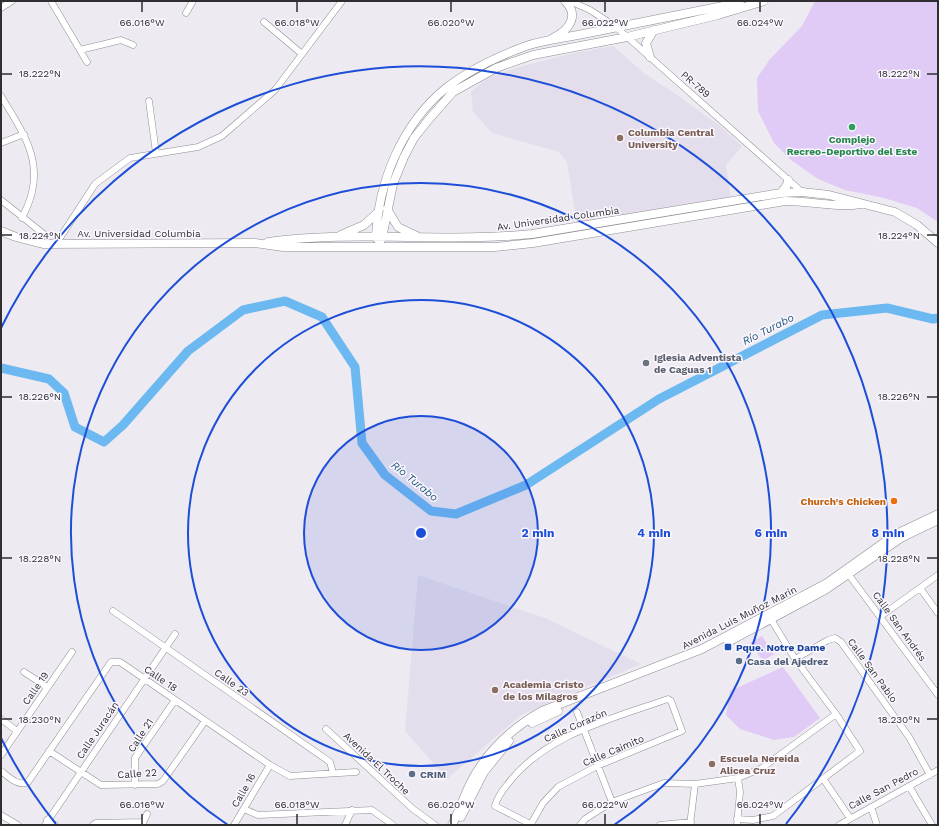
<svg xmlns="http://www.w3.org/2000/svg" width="939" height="826" viewBox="0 0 939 826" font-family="'Work Sans',sans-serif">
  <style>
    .built { fill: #e4deec }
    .park { fill: #dfcbf5 }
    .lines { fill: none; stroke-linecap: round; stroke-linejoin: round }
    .river { stroke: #6cb8f1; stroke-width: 9 }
    .minor-casing { stroke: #8f8c93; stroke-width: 7 }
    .major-casing { stroke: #8f8c93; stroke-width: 9 }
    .minor { stroke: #fff; stroke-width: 6 }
    .major { stroke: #fff; stroke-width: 8 }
    .ticks { fill: none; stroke: #302e31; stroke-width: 1.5 }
    .ring { fill: none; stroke: #1d4ed8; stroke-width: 2 }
    .leisure-dot { fill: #2e9e5b; stroke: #fbf7ff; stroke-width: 1.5 }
    .education-dot { fill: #8d6e63; stroke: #fbf7ff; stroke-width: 1.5 }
    .worship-dot { fill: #6b7280; stroke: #fbf7ff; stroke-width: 1.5 }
    .food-dot { fill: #e8710a; stroke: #fbf7ff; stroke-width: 1.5 }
    .transit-dot { fill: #1a4fb4; stroke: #fbf7ff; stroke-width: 1.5 }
    .service-dot { fill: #5c6f8a; stroke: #fbf7ff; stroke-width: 1.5 }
    .labels { text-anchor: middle; stroke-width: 3; stroke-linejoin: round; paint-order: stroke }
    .street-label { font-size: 10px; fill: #302e31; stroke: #fbf7ff }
    .education-label { font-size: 10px; font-weight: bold; fill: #785e54; stroke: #fbf7ff; text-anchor: start }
    .leisure-label { font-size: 10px; font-weight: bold; fill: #27864d; stroke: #fbf7ff }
    .worship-label { font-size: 10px; font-weight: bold; fill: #5b616d; stroke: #fbf7ff; text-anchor: start }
    .food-label { font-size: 10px; font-weight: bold; fill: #c56008; stroke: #fbf7ff; text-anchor: end }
    .transit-label { font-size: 10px; font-weight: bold; fill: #164399; stroke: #fbf7ff; text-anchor: start }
    .service-label { font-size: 10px; font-weight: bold; fill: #4e5e75; stroke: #fbf7ff; text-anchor: start }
    .water-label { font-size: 11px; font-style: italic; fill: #1c5479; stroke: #fbf7ff }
    .ticks-label { font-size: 10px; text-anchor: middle; fill: #302e31; stroke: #fbf7ff; stroke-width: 3; stroke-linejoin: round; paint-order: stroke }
    .centre { fill: #1d4ed8; stroke: #fbf7ff; stroke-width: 2 }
    .ring-label { font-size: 12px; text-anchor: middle; font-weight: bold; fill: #1d4ed8; stroke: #fbf7ff; stroke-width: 3; stroke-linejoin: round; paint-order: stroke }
  </style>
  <rect width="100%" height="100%" fill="#eeeaf1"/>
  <path class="built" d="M613,46L645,74L673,92L720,126L742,146L726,165L731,199L577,225L567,162L559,152L492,133L473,112L471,92L487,78L519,67L569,54Z
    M418,575L545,618L641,664L521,715L447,779L405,731Z"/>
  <path class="park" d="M815,1H938V222L917,208L884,198L845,190L818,179L791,160L774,143L758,111L757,78L770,59L802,26Z
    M762,636L774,654L763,661L750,643Z
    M783,667L820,718L794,737L774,740L740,729L726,715L730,691Z"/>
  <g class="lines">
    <path class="river" d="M1,368L49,379L64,393L75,427L104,442L123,425L188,351L243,310L285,301L322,317L355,367L362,443L385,475L431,511L456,514L526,485L659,399L822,315L887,308L933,319L938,318"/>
    <defs>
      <path id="minor" d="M51,1L87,62
        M570,1L590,10L616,27L802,192
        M1,8L12,1
        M186,13L193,1
        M264,22L302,54
        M80,50L121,40L133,45
        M1,96C19,126 41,155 32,192C30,201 26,210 22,218
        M149,101L156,153
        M1,143L24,134
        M1,200L45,235
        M56,244L95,184L130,158L198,147L222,136L275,90L342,1
        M846,571L938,695
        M920,588L938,613
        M113,611L330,762L333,773
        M881,616L938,575
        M795,659L828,640L835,638L841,642L909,737L930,775
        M24,672L47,687
        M577,712L612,802
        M1,719L17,731
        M326,729L413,809L435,825
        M49,751L101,785L158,784L163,781L205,721
        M1,755L72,652
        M1,771C9,777 18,787 28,782L111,662H120L270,765L290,776L356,772
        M824,780L850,818
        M135,785V758L175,700
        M909,786L932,825
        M871,807L877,825
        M244,809L258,815L372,810L393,825
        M1,815L18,825
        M737,819L753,820L773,816L860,751L836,714L795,659L769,616
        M47,820L55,825
        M531,824L543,803L558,787L597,766L682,731L671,701L668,699C611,719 544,735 507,785C501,792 497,798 495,806L532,825
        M45,825L175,634
        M93,825L96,823L142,822
        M142,825L147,814
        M234,825L270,765
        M345,825L352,810
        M580,825L585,819L612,802L664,783L695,784L738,778L762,768L836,714
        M660,825L691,822
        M690,825L695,784
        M737,825L740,792L738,778
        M839,825L938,770"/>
      <path id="major" d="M553,38C569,30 580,16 565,1
        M650,57L646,43L654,30
        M781,193L787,185L788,180
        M387,209L398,227L417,236
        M1,231L16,237L43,244L255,243L283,247H495L533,243L785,201C811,201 836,208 861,204
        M341,235L364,225L377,213
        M378,240L382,238L393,184L404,157L414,138L430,118L453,92L496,68L533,55L627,37L718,15L764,1
        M381,240L376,238C378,182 402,124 446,88C469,70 499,56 526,46C544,40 564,38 583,34C631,24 680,15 728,5L740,1
        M268,242C355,230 444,243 532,234L781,193L802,192L829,195L895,212L917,225L938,243
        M728,642L825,590L901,538L938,520
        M532,723L558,711
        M461,817L484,772L509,741
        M452,825C459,811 464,796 471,782C487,751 512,728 542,711L702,649L827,583L896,534L938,514"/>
    </defs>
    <use href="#minor" class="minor-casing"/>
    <use href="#major" class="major-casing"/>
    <use href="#minor" class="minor"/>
    <use href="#major" class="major"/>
  </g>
  <path class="ticks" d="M142,2V12M297,2V12M451,2V12M605,2V12M760,2V12M2,74H12M927,74H937M2,235H12M927,235H937M2,397H12M927,397H937M2,558H12M927,558H937M2,719H12M927,719H937M142,814V824M297,814V824M451,814V824M605,814V824M760,814V824"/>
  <circle cx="421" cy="533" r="117" fill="#1d4ed8" fill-opacity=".12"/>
  <g class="ring">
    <circle cx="421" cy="533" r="117"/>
    <circle cx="421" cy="533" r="233"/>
    <path d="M228 825A350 350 0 1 1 614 825"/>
    <path d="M56 824A467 467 0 0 1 1 738M1 328A467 467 0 1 1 786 824"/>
  </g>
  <circle class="leisure-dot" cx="852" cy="127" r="4"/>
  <g class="education-dot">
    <circle cx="620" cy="138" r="4"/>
    <circle cx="495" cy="690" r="4"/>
    <circle cx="712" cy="764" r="4"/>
  </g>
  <circle class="worship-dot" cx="646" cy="363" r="4"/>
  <circle class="food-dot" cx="894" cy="501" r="4"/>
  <rect class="transit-dot" x="724" y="643" width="8" height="8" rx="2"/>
  <g class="service-dot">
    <circle cx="739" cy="661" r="4"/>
    <circle cx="412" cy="774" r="4"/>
  </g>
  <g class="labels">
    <g class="street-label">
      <text transform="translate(696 84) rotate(41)" y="4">PR-789</text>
      <text transform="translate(558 218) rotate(-8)" y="4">Av. Universidad Columbia</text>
      <text x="139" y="237">Av. Universidad Columbia</text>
      <text transform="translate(739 617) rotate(-27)" y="4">Avenida Luis Muñoz Marín</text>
      <text transform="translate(900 626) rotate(54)" y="4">Calle San Andrés</text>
      <text transform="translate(873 670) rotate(54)" y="4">Calle San Pablo</text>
      <text transform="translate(161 678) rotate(34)" y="4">Calle 18</text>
      <text transform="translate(232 682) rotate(35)" y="4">Calle 23</text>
      <text transform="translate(35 688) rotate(-55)" y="4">Calle 19</text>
      <text transform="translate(575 725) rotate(-24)" y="4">Calle Corazón</text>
      <text transform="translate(97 730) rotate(-56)" y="4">Calle Juracán</text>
      <text transform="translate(140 735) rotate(-57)" y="4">Calle 21</text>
      <text transform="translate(613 750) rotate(-23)" y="4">Calle Caimito</text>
      <text transform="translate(377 763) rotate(43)" y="4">Avenida El Troche</text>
      <text transform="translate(137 773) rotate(-4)" y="4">Calle 22</text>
      <text transform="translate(883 788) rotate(-28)" y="4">Calle San Pedro</text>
      <text transform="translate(243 790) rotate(-60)" y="4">Calle 16</text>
    </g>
    <g class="education-label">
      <text x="628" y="136">Columbia Central<tspan x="628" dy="12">University</tspan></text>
      <text x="503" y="688">Academia Cristo<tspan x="503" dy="12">de los Milagros</tspan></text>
      <text x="720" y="762">Escuela Nereida<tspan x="720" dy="12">Alicea Cruz</tspan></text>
    </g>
    <g class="leisure-label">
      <text x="852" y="143">Complejo<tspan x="852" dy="12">Recreo-Deportivo del Este</tspan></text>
    </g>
    <g class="worship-label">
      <text x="654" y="361">Iglesia Adventista<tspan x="654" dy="12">de Caguas 1</tspan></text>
    </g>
    <g class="food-label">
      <text x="886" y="505">Church's Chicken</text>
    </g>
    <g class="transit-label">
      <text x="736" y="651">Pque. Notre Dame</text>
    </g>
    <g class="service-label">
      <text x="747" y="665">Casa del Ajedrez</text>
      <text x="420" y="778">CRIM</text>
    </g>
    <g class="water-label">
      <text transform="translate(768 329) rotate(-27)" y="4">Río Turabo</text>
      <text transform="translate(415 481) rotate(39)" y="4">Río Turabo</text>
    </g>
  </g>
  <g class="ticks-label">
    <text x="142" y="26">66.016°W</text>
    <text x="297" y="26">66.018°W</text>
    <text x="451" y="26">66.020°W</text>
    <text x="605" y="26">66.022°W</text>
    <text x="760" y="26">66.024°W</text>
    <text x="899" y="77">18.222°N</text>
    <text x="40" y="77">18.222°N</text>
    <text x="899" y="239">18.224°N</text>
    <text x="40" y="239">18.224°N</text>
    <text x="899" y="400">18.226°N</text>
    <text x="40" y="400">18.226°N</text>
    <text x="899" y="562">18.228°N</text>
    <text x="40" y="562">18.228°N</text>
    <text x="899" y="723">18.230°N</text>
    <text x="40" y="723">18.230°N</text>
    <text x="142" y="808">66.016°W</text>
    <text x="297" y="808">66.018°W</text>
    <text x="451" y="808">66.020°W</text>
    <text x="605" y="808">66.022°W</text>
    <text x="760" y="808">66.024°W</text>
  </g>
  <circle cx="421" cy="533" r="6" class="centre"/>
  <g class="ring-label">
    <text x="538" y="537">2 min</text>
    <text x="654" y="537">4 min</text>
    <text x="771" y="537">6 min</text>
    <text x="888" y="537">8 min</text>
  </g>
  <rect width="939" height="826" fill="none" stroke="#302e31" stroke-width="4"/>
</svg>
